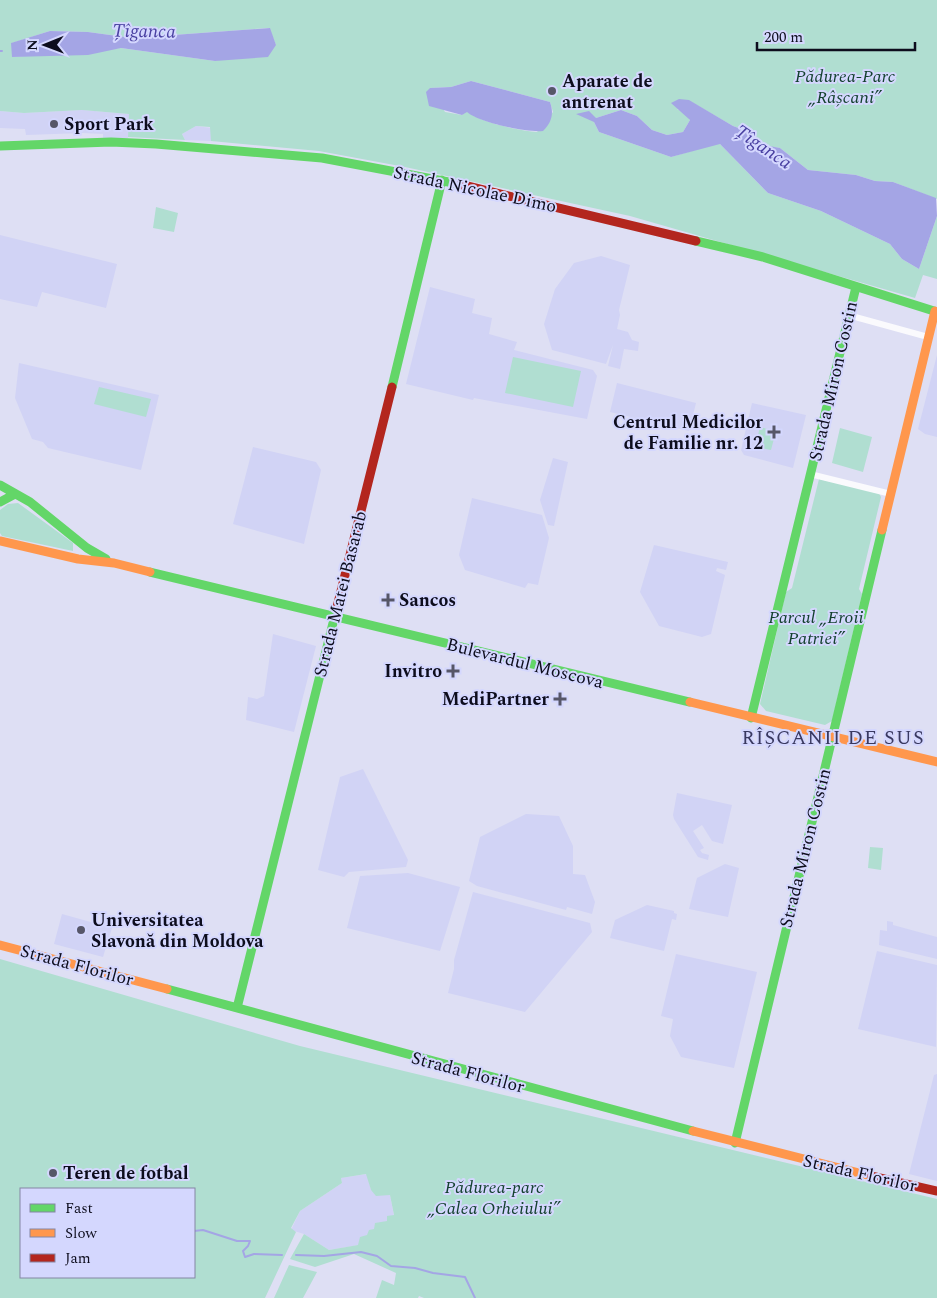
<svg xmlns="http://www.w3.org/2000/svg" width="937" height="1298" viewBox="0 0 937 1298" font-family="Spectral,serif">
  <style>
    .built { fill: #d1d3f5 }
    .green { fill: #b0ded1; fill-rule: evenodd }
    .water { fill: #a4a5e5 }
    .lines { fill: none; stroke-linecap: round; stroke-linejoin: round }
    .stream { stroke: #a4a5e5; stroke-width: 2 }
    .street { stroke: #fafafd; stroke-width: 6 }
    .fast { stroke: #63d668; stroke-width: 9 }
    .slow { stroke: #ff974d; stroke-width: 9 }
    .jam { stroke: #b3261e; stroke-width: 9 }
    .poi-dot { fill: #565668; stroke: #d4d7fe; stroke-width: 2 }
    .labels { text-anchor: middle; stroke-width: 4; stroke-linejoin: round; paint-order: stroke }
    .park-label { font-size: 18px; font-style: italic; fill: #13412e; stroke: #d4d7fe }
    .poi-label { font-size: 18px; font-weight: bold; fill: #0d0d1d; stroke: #d4d7fe; text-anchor: start }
    .street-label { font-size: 18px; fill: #0d0d1d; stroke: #d4d7fe }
    .water-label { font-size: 19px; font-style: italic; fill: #4a41a2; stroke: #d4d7fe }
    .quarter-label { font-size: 20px; letter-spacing: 1px; fill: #393960; stroke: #d4d7fe }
  </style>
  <rect width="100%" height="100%" fill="#dedff4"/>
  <path class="built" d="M82,110L129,114L128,138H103V134L83,133L26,135L25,129L0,128V111L24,113Z
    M196,126L211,128V141L185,140L182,134Z
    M0,235L117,264L106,308L42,292L37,307L0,299Z
    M601,256L630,265L619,310L620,315L617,329L628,332L632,340L639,342L638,351L624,349L620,369L608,366L613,345L606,364L552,350L544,324L555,289L574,263Z
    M430,287L475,299L472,313L492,318L489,334L517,342L514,350L593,370L597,376L587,419L474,398L473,400L406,384Z
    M937,355V437L925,434L918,429Z
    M19,363L159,395L141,470L48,448L43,442L32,439L15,398Z
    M617,383L696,403L689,431L610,412Z
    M752,403L806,415L793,468L744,455L741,450Z
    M253,447L316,462L321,470L304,544L233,524Z
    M553,458L568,462L554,526L548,525L540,500Z
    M472,498L542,515L549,538L538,585L528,583L525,588L465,570L459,555Z
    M654,545L728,562L726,570L717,568L716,571L725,575L711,634L702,637L659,626L640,592Z
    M273,634L316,646L294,732L246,720L248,697L257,699L264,696Z
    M363,769L408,860L406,867L349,872L344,877L318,870L340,777Z
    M677,793L732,805L723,844L712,841L702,825L693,831L704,848L700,850L702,853L709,855L708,860L698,857L674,819L673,815Z
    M526,814L559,816L573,846V874L585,875L595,902L592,914L567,907L566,910L477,886L469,881L480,837Z
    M725,864L739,868L728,917L689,909L697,878Z
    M408,873L460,887L440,951L347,928L360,876Z
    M473,892L590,923L592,932L525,1012L448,993L454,969V960Z
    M647,905L674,911V913L677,914L676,920L672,919L664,951L610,938L615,920Z
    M62,914L112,928L103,957L54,944Z
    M887,921L893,922V925L937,937V959L879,945L880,930L887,931Z
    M877,951L937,965L936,1047L858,1029Z
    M676,954L757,972L734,1068L681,1057L670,1036L673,1019L661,1016Z
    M937,1074V1181L909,1174L934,1075Z
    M367,1174L371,1190L390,1195L394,1216L367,1235L359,1245L329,1250L304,1234L291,1230L300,1211L342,1183L341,1178Z"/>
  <path class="green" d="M0,0H937V199L893,182L875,181L856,175L808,170L780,148L764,146L749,132L733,126L688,100L677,109L685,113L690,120L683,132L667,135L652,130L637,116L621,110L596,118L594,122L599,132L671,157L719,143L768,193L821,211L890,244L902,259L919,269L937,216V279L923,275L915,298L630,216L405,167L319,151L211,141L210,127L196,126L182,134L185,140L128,137L129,114L82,110L24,113L0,111ZM269,28L276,45L215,61L121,48L12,57V43L50,31L88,32L132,38ZM471,81L550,102L553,112L537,132C521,131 478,122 467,111L462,115L445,112L430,88L451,87Z
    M156,207L178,213L174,232L153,228Z
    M513,357L581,371L573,407L505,393Z
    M99,387L151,399L146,417L94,404Z
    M760,427L776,431L771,450L755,447Z
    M840,428L872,437L863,472L832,463Z
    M819,479L879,493L881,497L859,589L862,594L832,721L825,725L766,711L760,704L786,592L792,588Z
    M18,503L73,543V551L2,536L0,533V510L8,504Z
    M870,847L883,848L881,870L868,868Z
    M0,959L300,1046L937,1199V1298H424L419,1296L418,1298H376L382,1280L394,1285L396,1273L354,1254L315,1267L290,1259L304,1234L329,1250L358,1245L360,1237L367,1235L369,1230L374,1229L375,1223L387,1221V1216L394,1215L390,1195L376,1196L371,1190L366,1174L341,1178L342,1183L300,1211L291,1228L296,1232L265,1298H0ZM21,1189H194V1277H21Z
    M289,1265L317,1272L303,1298H274Z"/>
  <path class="water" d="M270,28L276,45L268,57L215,61L121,48L88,55L12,57L11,43L50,31L88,32L132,38Z
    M471,81L550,102C554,113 552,122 543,131C527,133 478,122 467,112L462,115L429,106L426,92L430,88L451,87Z
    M679,99L689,100L733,126L749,132L764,145L780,148L808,170L856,175L875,181L893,182L936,198L937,216L919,269L902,259L890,244L821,211L768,193L720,144L671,157L599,132L594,122L576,114L589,111L596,118L621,110L637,116L652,130L667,135L683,132L690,120L671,103Z"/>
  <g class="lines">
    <path class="stream" d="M0,51H2
      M194,1231L203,1230L237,1241H250L248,1246L243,1251L245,1257L254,1254L282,1255
      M296,1255L324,1256L361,1252L377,1256L391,1266L415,1268L433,1273L465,1277L475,1298"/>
    <path class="street" d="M848,315L928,337
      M810,474L891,494"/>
    <path class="fast" d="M0,146L111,142L156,144L322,158L459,184
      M696,241L763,257L937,312
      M392,387L442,180
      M0,485L30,502L87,548L106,559
      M0,502L15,494
      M150,572L690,702
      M751,718L856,287
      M167,989L693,1131
      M237,1008L337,607
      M735,1143L882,530"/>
    <path class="slow" d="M882,530L935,311
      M0,541L78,559L114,563L150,572
      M690,702L937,762
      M0,945L167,989
      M693,1131L871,1176"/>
    <path class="jam" d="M459,184L696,241
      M337,607L392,387
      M871,1176L937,1191"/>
  </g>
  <g class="poi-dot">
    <circle cx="552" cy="91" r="5"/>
    <circle cx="54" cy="124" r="5"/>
    <path d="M771.5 424.5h5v5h5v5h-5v5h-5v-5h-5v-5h5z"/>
    <path d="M385.5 592.5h5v5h5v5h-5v5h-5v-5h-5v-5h5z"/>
    <path d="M450.5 663.5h5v5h5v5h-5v5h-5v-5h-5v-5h5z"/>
    <path d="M557.5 691.5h5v5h5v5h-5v5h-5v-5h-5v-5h5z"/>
    <circle cx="81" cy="930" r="5"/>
    <circle cx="53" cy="1173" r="5"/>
  </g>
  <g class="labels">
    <g class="park-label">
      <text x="845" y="82">Pădurea-Parc<tspan x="845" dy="21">„Râșcani”</tspan></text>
      <text x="816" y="623">Parcul „Eroii<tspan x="816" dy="21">Patriei”</tspan></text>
      <text x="494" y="1193">Pădurea-parc<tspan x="494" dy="21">„Calea Orheiului”</tspan></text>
    </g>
    <g class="poi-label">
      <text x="562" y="87">Aparate de<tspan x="562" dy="21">antrenat</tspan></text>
      <text x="64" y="130">Sport Park</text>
      <text x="763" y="428" text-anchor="end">Centrul Medicilor<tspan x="763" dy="21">de Familie nr. 12</tspan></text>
      <text x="399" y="606">Sancos</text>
      <text x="442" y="677" text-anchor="end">Invitro</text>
      <text x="549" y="705" text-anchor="end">MediPartner</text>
      <text x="91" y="926">Universitatea<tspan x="91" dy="21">Slavonă din Moldova</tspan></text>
      <text x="63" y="1179">Teren de fotbal</text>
    </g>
    <g class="street-label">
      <text transform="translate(475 189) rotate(12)" y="6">Strada Nicolae Dimo</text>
      <text transform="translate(833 381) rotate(-77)" y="6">Strada Miron Costin</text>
      <text transform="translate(340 594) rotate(-76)" y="6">Strada Matei Basarab</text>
      <text transform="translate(525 663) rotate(14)" y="6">Bulevardul Moscova</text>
      <text transform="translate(805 848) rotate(-76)" y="6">Strada Miron Costin</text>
      <text transform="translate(77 965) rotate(15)" y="6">Strada Florilor</text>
      <text transform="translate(468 1072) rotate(15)" y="6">Strada Florilor</text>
      <text transform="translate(860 1173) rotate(13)" y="6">Strada Florilor</text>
    </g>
    <g class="water-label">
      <text transform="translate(144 30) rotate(1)" y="7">Țîganca</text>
      <text transform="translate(764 146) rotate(34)" y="7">Țîganca</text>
    </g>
    <g class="quarter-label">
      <text x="833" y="744">RÎȘCANII DE SUS</text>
    </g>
  </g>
  <rect x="20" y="1188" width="175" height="90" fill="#d4d7fe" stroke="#8486a4"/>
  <rect x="30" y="1204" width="25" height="8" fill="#63d668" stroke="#8486a4"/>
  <text x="65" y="1213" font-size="15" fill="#0d0d1d">Fast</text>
  <rect x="30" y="1229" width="25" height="8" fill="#ff974d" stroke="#8486a4"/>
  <text x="65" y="1238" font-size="15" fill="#0d0d1d">Slow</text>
  <rect x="30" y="1254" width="25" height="8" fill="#b3261e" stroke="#8486a4"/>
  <text x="65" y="1263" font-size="15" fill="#0d0d1d">Jam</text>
  <g transform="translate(45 45) rotate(269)" stroke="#d4d7fe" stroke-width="4" paint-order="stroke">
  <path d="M0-4L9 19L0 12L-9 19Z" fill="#0d0d1d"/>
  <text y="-8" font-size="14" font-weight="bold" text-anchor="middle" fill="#0d0d1d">N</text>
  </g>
  <path d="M757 42v8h158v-8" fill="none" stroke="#0d0d1d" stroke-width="2.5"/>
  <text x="764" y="42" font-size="15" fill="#0d0d1d" stroke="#d4d7fe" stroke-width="4" paint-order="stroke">200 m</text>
</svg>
